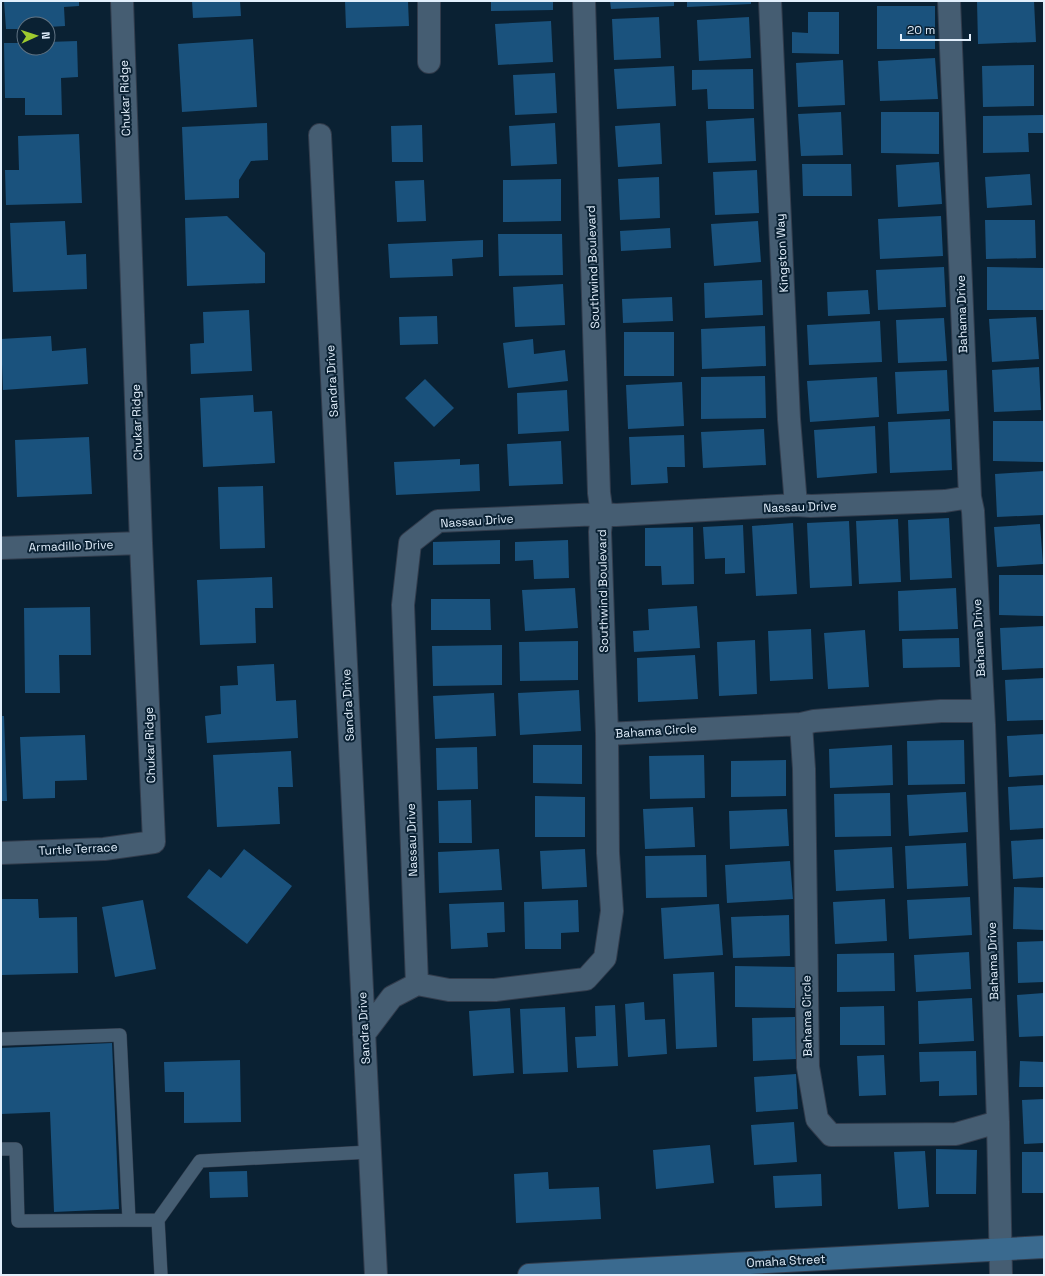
<svg xmlns="http://www.w3.org/2000/svg" width="1045" height="1276" viewBox="0 0 1045 1276" font-family="'Space Grotesk',sans-serif">
  <style>
    .building { fill: #1a527d }
    .lines { fill: none; stroke-linecap: round; stroke-linejoin: round }
    .lane-casing { stroke: #323c4c; stroke-width: 14 }
    .street-casing { stroke: #323c4c; stroke-width: 24 }
    .secondary-casing { stroke: #323c4c; stroke-width: 24 }
    .lane { stroke: #455d72; stroke-width: 13 }
    .street { stroke: #455d72; stroke-width: 22 }
    .secondary { stroke: #3a6a8f; stroke-width: 22 }
    .labels { text-anchor: middle; stroke-width: 4; stroke-linejoin: round; paint-order: stroke }
    .street-label { font-size: 12px; fill: #e2effc; stroke: #0a2133 }
  </style>
  <rect width="100%" height="100%" fill="#0a2133"/>
  <path class="building" d="M4,1H79V6L64,7L65,26L48,27V24H24V29H6Z
    M192,1H240L241,16L193,18Z
    M345,1H408L409,26L346,28Z
    M491,1H553V10L491,11Z
    M610,1H674V6L611,9Z
    M687,1H751V4L687,7Z
    M977,1H1034L1036,42L978,44Z
    M877,6H935V49H877Z
    M808,12H839V54L792,53V32L808,33Z
    M659,17L661,58L614,60L612,19Z
    M749,17L751,58L699,61L697,20Z
    M551,21L553,62L498,65L495,24Z
    M253,39L257,107L182,112L178,44Z
    M77,41L78,77L61,78L62,115H25V98H5L4,43H24V48H48V42Z
    M935,58L938,99L880,101L878,61Z
    M843,60L845,105L798,107L796,63Z
    M1034,65V106L983,107L982,66Z
    M674,66L676,106L617,109L614,69Z
    M753,69L754,109H708L707,89L692,90V70Z
    M555,73L557,113L515,115L513,75Z
    M841,112L843,155L801,156L798,114Z
    M881,112H939V154L881,153Z
    M1043,115V133H1028L1029,152L983,153V116Z
    M754,118L756,161L708,163L706,121Z
    M267,123L268,160L251,161L239,180V198L185,200L182,127Z
    M555,123L557,164L511,166L509,126Z
    M660,123L662,164L618,167L615,126Z
    M422,125L423,162H392L391,126Z
    M79,134L82,203L6,205L5,170H19L18,136Z
    M939,162L942,204L898,207L896,165Z
    M802,164H851L852,196H803Z
    M757,170L759,213L715,215L713,172Z
    M1030,174L1032,205L987,208L985,177Z
    M659,177L660,218L620,220L618,179Z
    M561,179V221L503,222V180Z
    M424,180L426,221L397,222L395,181Z
    M227,216L265,253V283L187,286L185,218Z
    M941,216L943,256L880,259L878,219Z
    M985,220H1035L1036,258L986,259Z
    M65,221L67,255L86,254L87,289L13,292L10,223Z
    M758,221L761,262L714,266L711,224Z
    M670,228L671,248L621,251L620,231Z
    M498,234H562L563,275L499,276Z
    M483,240V257L452,259L453,276L390,278L388,244Z
    M944,267L946,307L878,310L876,270Z
    M987,267L1044,268V310H987Z
    M762,280L763,315L705,318L704,283Z
    M563,284L565,325L515,327L513,287Z
    M868,290L870,314L828,316L827,292Z
    M672,297L673,321L623,323L622,299Z
    M249,310L252,371L191,374L190,344L204,343L203,312Z
    M437,316L438,344L400,345L399,317Z
    M1036,317L1039,359L992,362L989,319Z
    M944,318L947,361L898,363L896,320Z
    M880,321L882,362L809,365L807,325Z
    M765,326L766,366L702,369L701,329Z
    M624,332H674V376H624Z
    M51,336L52,351L86,348L88,384L3,390L1,339Z
    M533,339L534,354L565,350L568,381L508,388L503,343Z
    M1039,367L1041,410L994,412L992,370Z
    M947,370L949,411L897,414L895,372Z
    M765,376L766,418L701,419V377Z
    M877,377L879,417L810,422L807,381Z
    M425,379L454,408L434,427L405,398Z
    M682,382L684,426L628,429L626,385Z
    M567,390L569,431L518,434L517,393Z
    M253,395L254,412L272,411L275,463L203,467L200,398Z
    M950,419L952,470L890,473L888,422Z
    M993,421H1044L1043,462L993,461Z
    M875,426L877,473L817,478L814,430Z
    M764,429L766,465L703,468L701,432Z
    M684,435L685,467H667L668,483L631,485L629,437Z
    M89,437L92,494L17,497L15,440Z
    M561,441L563,484L509,486L507,444Z
    M460,459V465L479,464L480,491L396,495L394,462Z
    M1044,471V515L997,517L995,474Z
    M263,486L265,548L220,549L218,487Z
    M949,518L952,578L910,580L908,520Z
    M898,519L901,582L859,584L856,521Z
    M849,521L852,586L810,588L807,523Z
    M793,523L797,594L756,596L752,526Z
    M1040,524L1043,564L997,567L994,527Z
    M743,525L745,573L725,574V558L705,559L703,527Z
    M693,527L694,584L662,585L661,566H645V528Z
    M500,540V564L433,565V542Z
    M568,540L569,578L534,579L533,560L515,561V542Z
    M999,575H1044V616L999,615Z
    M272,577L273,608H255L256,643L200,645L197,580Z
    M575,588L578,628L525,631L522,590Z
    M956,588L958,629L899,631L898,591Z
    M431,599H490L491,630H431Z
    M697,606L700,648L634,652L633,631L649,630L648,609Z
    M90,607L91,655H59L60,693H25L24,608Z
    M1044,626V668L1002,670L1000,628Z
    M811,629L813,679L770,681L768,631Z
    M865,630L869,687L828,689L824,633Z
    M959,638L960,667L903,668L902,639Z
    M755,640L757,694L719,696L717,642Z
    M578,641V680L520,681L519,642Z
    M502,645V685L433,686L432,646Z
    M695,655L698,699L638,702L637,658Z
    M274,664L276,701L296,700L298,738L207,743L205,716L221,714L220,686L238,685L237,666Z
    M1044,678V720L1007,721L1005,680Z
    M579,690L581,731L520,735L518,693Z
    M494,693L496,736L435,739L433,696Z
    M1,716H4L7,801H1Z
    M1044,734V775L1009,777L1007,736Z
    M85,735L87,780L55,781V798L23,799L20,737Z
    M964,740L965,784L908,785L907,741Z
    M533,745H582V784L533,783Z
    M892,745L893,785L830,788L829,749Z
    M477,747L478,789L437,790L436,748Z
    M291,751L293,787H278L280,824L217,827L213,755Z
    M704,755L705,798L650,799L649,756Z
    M786,760V796L731,797V761Z
    M1044,785V828L1010,830L1008,787Z
    M966,792L968,832L909,836L907,795Z
    M890,793L891,836L835,837L834,794Z
    M535,796L585,797V837H535Z
    M471,800L472,843H439L438,801Z
    M693,807L695,847L645,849L643,809Z
    M787,809L789,846L730,849L729,811Z
    M1044,839V877L1013,879L1011,841Z
    M966,843L968,886L907,889L905,846Z
    M892,847L894,888L836,891L834,850Z
    M244,849L292,886L247,944L187,897L209,869L221,878Z
    M499,849L502,890L439,893L438,852Z
    M585,849L587,887L542,889L540,851Z
    M706,855L707,897L646,898L645,856Z
    M790,861L793,899L727,903L725,865Z
    M1014,887L1044,888V930L1013,929Z
    M970,897L972,935L909,939L907,900Z
    M1,899H38L39,918L77,917L78,973L2,975Z
    M885,899L887,941L835,944L833,902Z
    M143,900L156,969L115,977L102,907Z
    M578,900L579,932L561,933V949H525L524,902Z
    M504,902L505,932L487,933L488,947L451,949L449,904Z
    M719,904L723,955L664,959L661,908Z
    M789,915L790,956L733,958L731,917Z
    M1044,941V982L1018,983L1017,942Z
    M969,952L971,989L916,992L914,955Z
    M894,953L895,991L837,992V954Z
    M735,966L796,967L795,1008L735,1007Z
    M714,972L717,1047L676,1049L673,974Z
    M1044,993V1036L1019,1037L1017,995Z
    M972,998L974,1041L919,1044L918,1001Z
    M644,1002L645,1020L665,1019L667,1054L628,1057L625,1004Z
    M615,1005L618,1066L577,1068L575,1037L596,1036L595,1006Z
    M884,1006L885,1045H840V1007Z
    M565,1007L568,1072L523,1074L520,1009Z
    M510,1008L514,1073L473,1076L469,1011Z
    M795,1017L796,1059L753,1061L752,1018Z
    M112,1043L119,1209L54,1212L50,1112L1,1114V1048Z
    M976,1051L977,1095L939,1096V1081L920,1082L919,1052Z
    M884,1055L886,1095L859,1096L857,1056Z
    M240,1060L241,1122L184,1123V1092H165L164,1062Z
    M1020,1061L1044,1062V1087H1019Z
    M796,1074L798,1109L756,1112L754,1077Z
    M1044,1099V1143L1024,1144L1022,1100Z
    M794,1122L797,1162L754,1165L751,1125Z
    M710,1145L714,1183L656,1189L653,1150Z
    M936,1149L977,1150L976,1194H936Z
    M925,1151L929,1207L898,1209L894,1152Z
    M1022,1152H1044V1193H1022Z
    M247,1171L248,1197L210,1198L209,1172Z
    M548,1172L549,1189L599,1187L601,1219L516,1223L514,1174Z
    M821,1174L822,1206L775,1208L773,1176Z"/>
  <g class="lines">
    <defs>
      <path id="lane" d="M1,1039L120,1035L129,1220
        M1,1149H16L18,1221L158,1220
        M161,1275L158,1220L200,1161L370,1152"/>
      <path id="street" d="M429,1V62
        M770,1L789,419L796,505
        M949,1L970,497L973,511L984,725L998,1122L1001,1275
        M320,135L376,1275
        M1,548L141,543
        M801,724L804,769L808,1067L817,1119L831,1135L956,1134L998,1122
        M607,734L801,724L814,721L941,711H983
        M1,853L104,849L154,842L141,543L122,1
        M417,984L449,990H495L586,979L605,958L612,911L608,853L607,734L600,532L602,514L599,493L584,1
        M417,984L403,605L410,543L438,521L602,514L616,515L796,505L811,506L945,501L970,497
        M364,1034L392,997L417,984"/>
      <path id="secondary" d="M529,1275L1044,1247"/>
    </defs>
    <use href="#lane" class="lane-casing"/>
    <use href="#street" class="street-casing"/>
    <use href="#secondary" class="secondary-casing"/>
    <use href="#lane" class="lane"/>
    <use href="#street" class="street"/>
    <use href="#secondary" class="secondary"/>
  </g>
  <g class="labels">
    <g class="street-label">
      <text transform="translate(125 98) rotate(-92)" y="4">Chukar Ridge</text>
      <text transform="translate(782 253) rotate(-93)" y="4">Kingston Way</text>
      <text transform="translate(593 267) rotate(-92)" y="4">Southwind Boulevard</text>
      <text transform="translate(962 314) rotate(-92)" y="4">Bahama Drive</text>
      <text transform="translate(332 381) rotate(-93)" y="4">Sandra Drive</text>
      <text transform="translate(137 422) rotate(-92)" y="4">Chukar Ridge</text>
      <text transform="translate(800 507) rotate(-2)" y="4">Nassau Drive</text>
      <text transform="translate(477 521) rotate(-4)" y="4">Nassau Drive</text>
      <text transform="translate(71 546) rotate(-2)" y="4">Armadillo Drive</text>
      <text transform="translate(603 591) rotate(-91)" y="4">Southwind Boulevard</text>
      <text transform="translate(979 638) rotate(-93)" y="4">Bahama Drive</text>
      <text transform="translate(348 705) rotate(-93)" y="4">Sandra Drive</text>
      <text transform="translate(656 731) rotate(-4)" y="4">Bahama Circle</text>
      <text transform="translate(150 745) rotate(-92)" y="4">Chukar Ridge</text>
      <text transform="translate(412 840) rotate(-92)" y="4">Nassau Drive</text>
      <text transform="translate(78 849) rotate(-3)" y="4">Turtle Terrace</text>
      <text transform="translate(993 961) rotate(-92)" y="4">Bahama Drive</text>
      <text transform="translate(807 1016) rotate(-91)" y="4">Bahama Circle</text>
      <text transform="translate(364 1028) rotate(-93)" y="4">Sandra Drive</text>
      <text transform="translate(786 1261) rotate(-3)" y="4">Omaha Street</text>
    </g>
  </g>
  <rect width="1045" height="1276" fill="none" stroke="#e2effc" stroke-width="4"/>
  <g transform="translate(36 36) rotate(87)"><circle r="19" fill="#0a2133" stroke="#607383"/>
  <path d="M0-3L7 15L0 10L-7 15Z" fill="#9eca2f"/>
  <text y="-6" font-size="11" font-weight="bold" text-anchor="middle" fill="#e2effc">N</text>
  </g>
  <path d="M901 34v6h69v-6" fill="none" stroke="#e2effc" stroke-width="2"/>
  <text x="907" y="34" font-size="12" fill="#e2effc" stroke="#0a2133" stroke-width="3" paint-order="stroke">20 m</text>
</svg>
